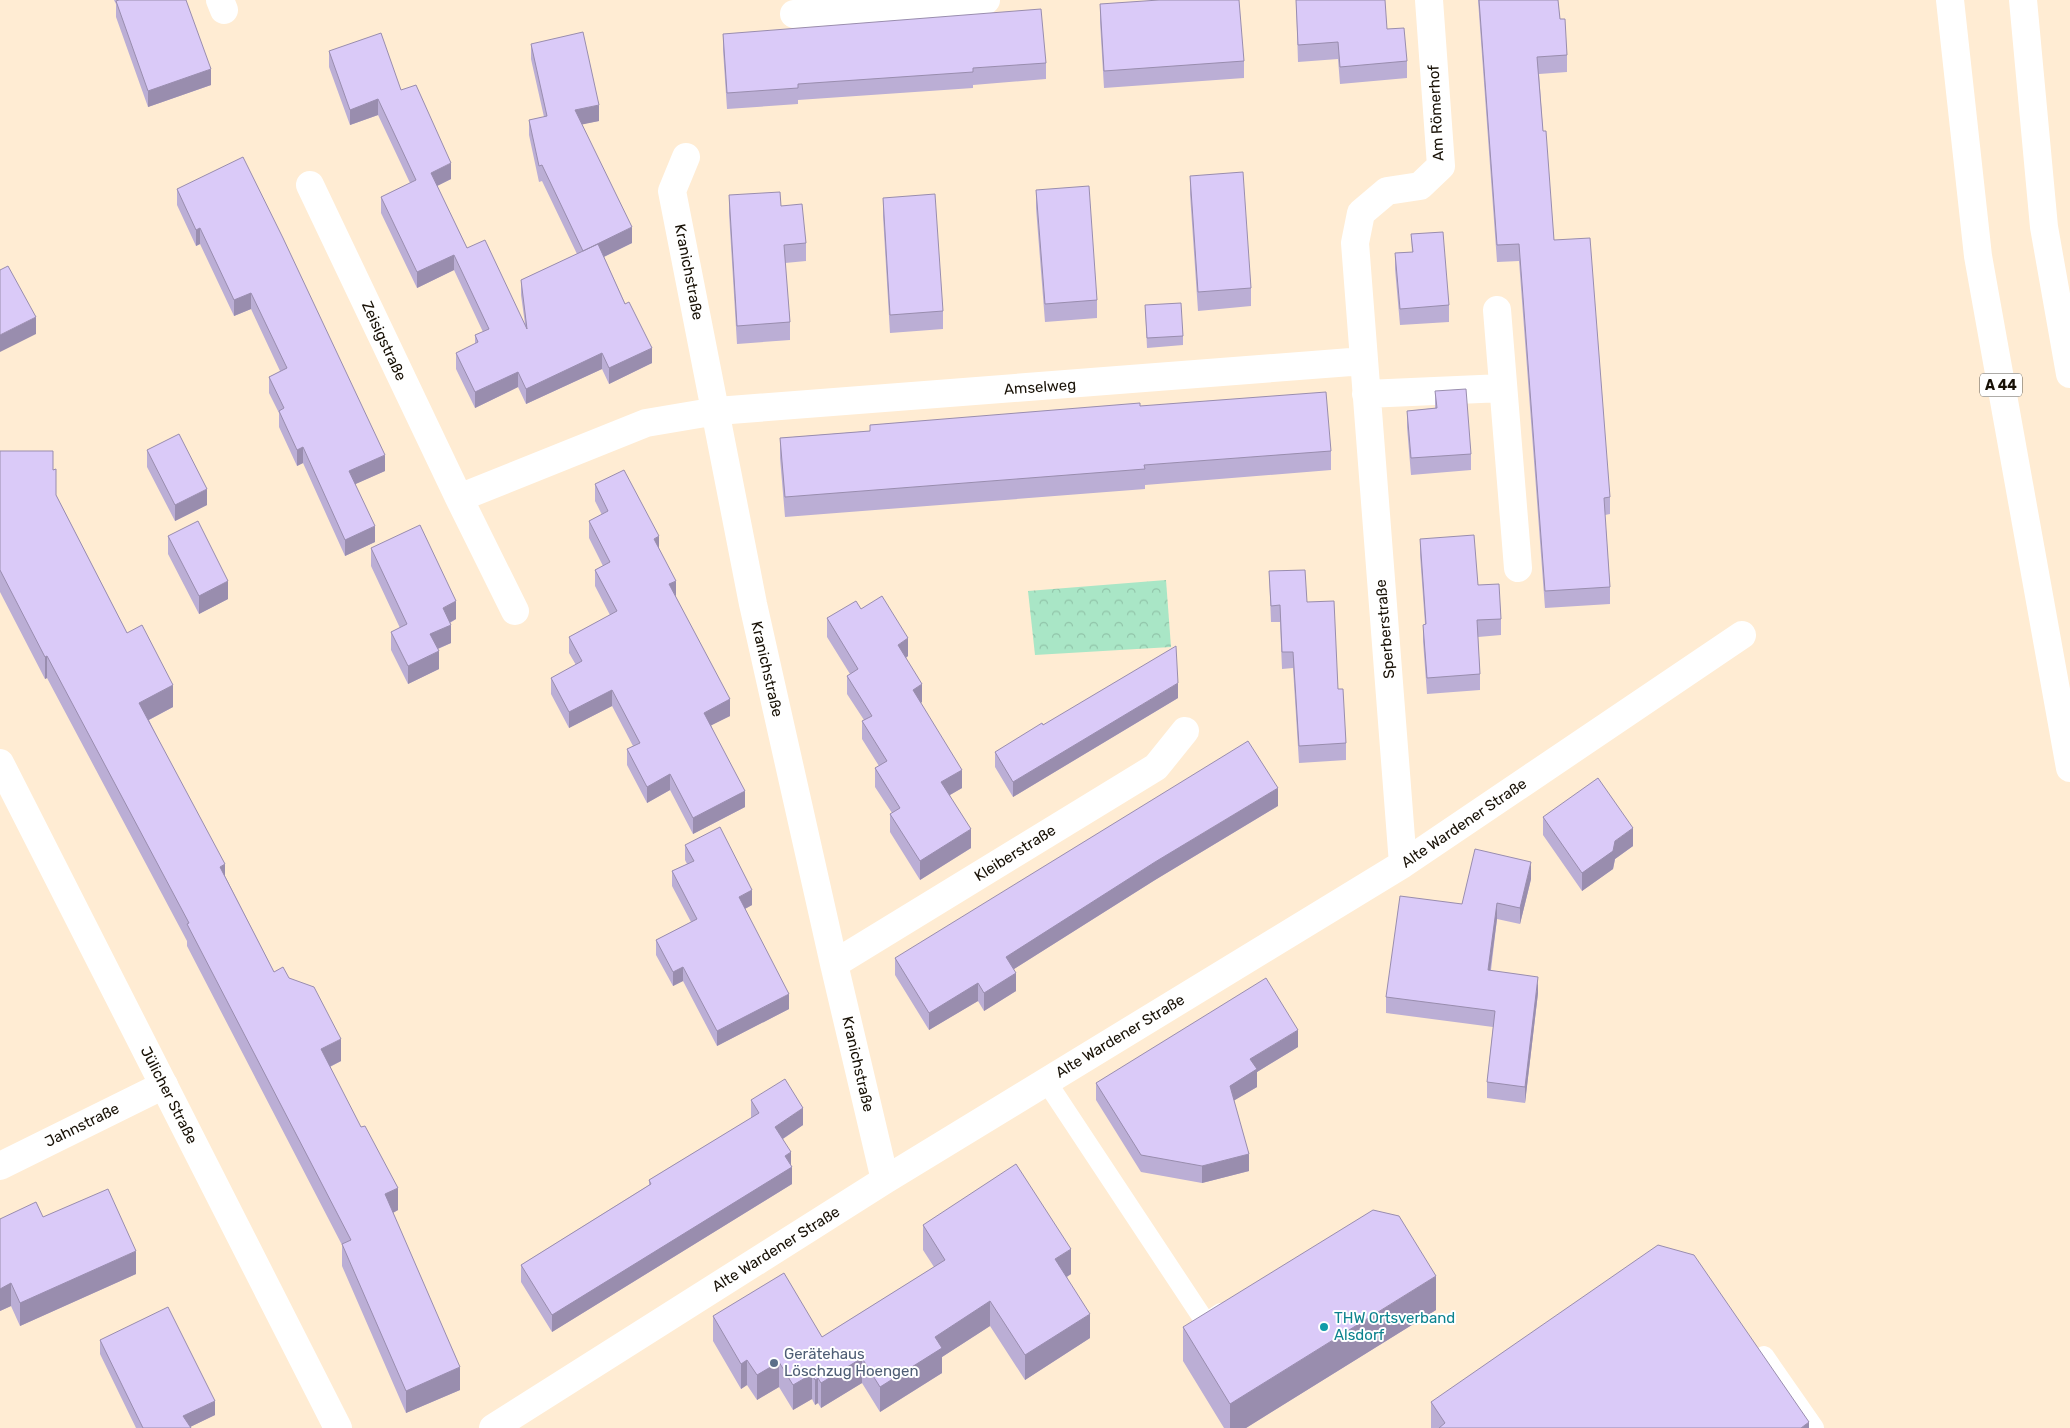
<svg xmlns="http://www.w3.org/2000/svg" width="2070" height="1428" viewBox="0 0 2070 1428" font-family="Rubik,sans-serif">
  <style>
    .park { fill: url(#park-crowns) }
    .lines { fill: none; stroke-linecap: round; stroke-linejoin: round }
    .service { stroke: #fff; stroke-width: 20 }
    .minor { stroke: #fff; stroke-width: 28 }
    .secondary { stroke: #fff; stroke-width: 28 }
    .motorway { stroke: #fff; stroke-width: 28 }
    .wall { fill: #bbaed5 }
    .shaded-wall { fill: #998dae }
    .building { fill: #dacaf8; stroke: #998dae }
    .culture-dot { fill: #0f9aa8; stroke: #fff; stroke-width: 2 }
    .service-dot { fill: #5c6f8a; stroke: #fff; stroke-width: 2 }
    .labels { text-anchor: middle; stroke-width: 4; stroke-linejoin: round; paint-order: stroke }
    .shield { fill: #fff; stroke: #5d5851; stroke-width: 1 }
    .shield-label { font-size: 14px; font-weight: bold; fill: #181106 }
    .street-label { font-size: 15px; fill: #181106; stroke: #fff }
    .culture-label { font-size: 15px; fill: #0d838f; stroke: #fff; text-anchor: start }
    .service-label { font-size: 15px; fill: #4e5e75; stroke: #fff; text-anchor: start }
  </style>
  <defs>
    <pattern id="park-crowns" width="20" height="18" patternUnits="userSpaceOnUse" patternTransform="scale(1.25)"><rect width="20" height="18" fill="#a9e6c6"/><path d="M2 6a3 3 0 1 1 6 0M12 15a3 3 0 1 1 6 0" fill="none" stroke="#91c4a9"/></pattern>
  </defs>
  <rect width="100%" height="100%" fill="#ffecd3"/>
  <path class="park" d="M1166,580L1171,647L1035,655L1028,591Z"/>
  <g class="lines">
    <path class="service" d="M1046,1081L1206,1323L1221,1313
      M1764,1356L1814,1428"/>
    <path class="minor" d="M220,0L224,10
      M794,14L986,0
      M686,157L672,191L753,604L834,964L885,1180
      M310,185L459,498L515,611
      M1497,310L1518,568
      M1366,394L1503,388
      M459,498L646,423L717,411L1364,361
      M1403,864L1355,243L1361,213L1387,191L1420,186L1441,166L1429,0
      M834,964L1156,767L1185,731
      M0,1166L164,1085
      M493,1428L885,1180L1403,864L1742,635"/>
    <path class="secondary" d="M0,763L338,1428"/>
    <path class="motorway" d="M1950,0L1978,256L2070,768
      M2023,0L2044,227L2070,374"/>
  </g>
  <path class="wall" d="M114,0H186L211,85L148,107L116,17V4Z
    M1296,0L1387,29L1407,61V78L1340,84L1338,59L1298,62Z
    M1478,0H1558L1560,19L1567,55V72L1539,74L1543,131L1554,240L1610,497V514L1605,515L1610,587V604L1545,608L1519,261L1497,262Z
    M1100,4L1244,61V78L1104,88L1100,22Z
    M723,34L1046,63V79L973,85V88L798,100V104L727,109L723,50Z
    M531,44L599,121L582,124L632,243L604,257L652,363L609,384L602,369L526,404L518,387L475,408L456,369V353L475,344V335L483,332L454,270L417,288L381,213V197L410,183L378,115L350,125L329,67V51L401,90L451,179L437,186L467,248L525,324L521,295V280L577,254L542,181L539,182L529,135V120L544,117L531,59Z
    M1190,176L1251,288V306L1198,311L1190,194Z
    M177,189L385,471L355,484L375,542L345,556L303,463L297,466L279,427V413L269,393V377L280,371L251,309L234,316L200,244L196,246L177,205Z
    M1036,190L1097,300V318L1045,322L1036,208Z
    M729,195L781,206L806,243V261L785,263L790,322V340L737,344L729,213Z
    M883,198L943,311V329L890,333L883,216Z
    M1411,234L1449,305V322L1400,325L1395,269V253L1412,252Z
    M1145,305L1183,336V345L1147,348Z
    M1435,391L1471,454V470L1411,475L1407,427V411L1435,408Z
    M1140,406L1331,451V470L1145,485V489L785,517L780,458V438L870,431V425Z
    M147,450L207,505L175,521L147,467Z
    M0,451L53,470L56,495L127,633L173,707L149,720L225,876L274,972L289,978L341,1061L330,1067L398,1210L393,1213L460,1390L406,1413L342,1266V1245L187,946V941L47,678L45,679L0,592Z
    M595,484L659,549L676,597L730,716L711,725L745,807L693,834L670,790L647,803L627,765V749L633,746L612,706L569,728L551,694V678L576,665L569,653V637L610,615L595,586V570L603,566L589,538V521L602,515L595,501Z
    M168,536L228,599L199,614L168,554Z
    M1420,539L1478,585L1501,619V635L1478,637L1480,674V690L1427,694L1423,641V625L1425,624L1420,555Z
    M371,548L456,619L450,623L451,643L438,649L439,669L408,684L391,650V632L400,628L371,566Z
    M1269,571L1307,602L1338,689L1346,743V760L1299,763L1293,668L1282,669L1280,622H1271Z
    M861,609L908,656L906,658L922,702L920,703L962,788L950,795L971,848L920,880L890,832V814L892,813L875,787V768L879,766L862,739V721L864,720L847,694V676L850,674L827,637V618Z
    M1178,698L1013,797L995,767V752L1043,725Z
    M1278,806L1155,880L1014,969L1016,991L984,1011L978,1001L929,1030L895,975V958Z
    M1543,817L1633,846L1615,859L1613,869L1582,891L1543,835Z
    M685,845L752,905L745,909L789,1009L717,1046L683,981L673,986L656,955V940L691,922L672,886V871L687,864L685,860Z
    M1531,879L1520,924L1497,919L1491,970L1538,993L1525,1103L1487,1098V1082L1493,1027L1386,1013V997L1462,904Z
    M1298,1047L1257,1072V1087L1234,1100L1249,1171L1202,1183L1141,1172L1096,1100V1083Z
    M751,1100L803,1125L783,1139L791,1164L792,1184L552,1332L521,1282V1265L649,1185V1180L751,1118Z
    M43,1217L136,1274L20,1326L11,1306L0,1311V1219Z
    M923,1225L1071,1274L1067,1277L1090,1338L1025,1380L990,1326L942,1357V1373L880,1412L862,1383L821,1408L818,1403L815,1405L812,1399L793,1410L779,1387L757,1400L747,1385L741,1389L713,1341V1316L822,1337L934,1267L923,1250Z
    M1436,1310L1246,1428H1224L1183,1361V1327Z
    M100,1340L215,1415L190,1427L191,1428H136L100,1354Z
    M1431,1402L1809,1428H1431Z"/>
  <path class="shaded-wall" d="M211,69V85L148,107V91Z
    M378,99V115L350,125V110Z
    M599,105V121L575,126V110Z
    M451,163V179L431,189V173Z
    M632,227V243L583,267V251Z
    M200,228V244L196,246V230Z
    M454,255V270L417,288V272Z
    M251,293V309L234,316V300Z
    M36,317V334L0,352V335Z
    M652,348V363L609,384V368Z
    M602,353V369L526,404V389Z
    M518,372V387L475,408V392Z
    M303,447V463L297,466V450Z
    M385,455V471L349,487V471Z
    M207,489V505L175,521V505Z
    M375,526V542L345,556V540Z
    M659,536V552L654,539Z
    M228,581V599L199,614V596Z
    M676,581V597L669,584Z
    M456,601V619L443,626V608Z
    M451,625V643L430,652V634Z
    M908,638V656L898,663V645Z
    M439,651V669L408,684V666Z
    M47,656V678L45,679V657Z
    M1178,683V698L1013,797V782Z
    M922,684V702L913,709V690Z
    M173,685V707L139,725V703Z
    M612,690V706L569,728V712Z
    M730,699V716L704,729V713Z
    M962,770V788L941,800V782Z
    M670,774V790L647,803V787Z
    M1278,788V806L1155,880L1006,974V957L1155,862Z
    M745,791V807L693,834V818Z
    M1633,828V846L1615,859L1613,869L1582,891V873L1615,841Z
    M971,829V848L920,880V861Z
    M1531,862V879L1520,924V908Z
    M225,864V886L220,867Z
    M752,890V905L739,912V897Z
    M1497,903V919L1488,986V970Z
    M683,967V981L673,986V972Z
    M1016,973V991L984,1011V993Z
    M1538,977V993L1525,1103V1087Z
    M978,983V1001L929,1030V1013Z
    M789,994V1009L717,1046V1031Z
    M1298,1030V1047L1257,1072V1087L1230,1103V1086L1250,1059Z
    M341,1039V1061L321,1071V1049Z
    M803,1108V1125L775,1144V1127Z
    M791,1152V1168L792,1167V1184L552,1332V1315Z
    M1249,1154V1171L1202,1183V1166Z
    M398,1188V1210L385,1217V1194Z
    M1071,1249V1274L1055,1284V1259Z
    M136,1251V1274L20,1326V1303Z
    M1436,1276V1310L1246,1428H1230V1404Z
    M11,1283V1306L0,1311V1289Z
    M990,1301V1326L942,1357V1373L880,1412V1387L935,1337Z
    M1090,1314V1338L1025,1380V1355Z
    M862,1358V1383L821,1408V1383Z
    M747,1360V1385L741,1389V1364Z
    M779,1362V1387L757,1400V1375Z
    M460,1367V1390L406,1413V1391Z
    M812,1374V1399L793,1410V1385Z
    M818,1378V1403L815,1405V1380Z
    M215,1401V1415L188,1428L183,1416Z
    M1809,1422V1428H1801Z"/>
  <path class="building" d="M119,0H186L211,69L148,91L116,1Z
    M1159,0H1239L1244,61L1104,71L1100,4Z
    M1296,0H1385L1387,29L1404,28L1407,61L1340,67L1338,42L1298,45Z
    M1479,0H1558L1560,19H1565L1567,55L1537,57L1543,131H1546L1554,240L1590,238L1610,497L1604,498L1610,587L1545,591L1519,244L1497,245Z
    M1041,9L1046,63L973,68V72L798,84V88L727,93L723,34Z
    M583,32L599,105L575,110L632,227L583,251L542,165L539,166L529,120L547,116L531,44Z
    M381,33L401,90L416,85L451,163L431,173L467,248L485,240L527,329L521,280L598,244L625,304L629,302L652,348L609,368L602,353L526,389L518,372L475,392L456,353L478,342L475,335L489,329L454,255L417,272L381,197L416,180L378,99L350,110L329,51Z
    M243,157L283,238L385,455L349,471L375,526L345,540L303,447L297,450L279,411L284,408L269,377L287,368L251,293L234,300L200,228L196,230L177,189Z
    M1243,172L1251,288L1198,292L1190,176Z
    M1089,186L1097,300L1045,304L1036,190Z
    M780,192L781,206L802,204L806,243L784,245L790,322L737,326L729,195Z
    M935,194L943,311L890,315L883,198Z
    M1443,232L1449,305L1400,309L1395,253L1413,252L1411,234Z
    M8,266L36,317L0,335V270Z
    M1181,303L1183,336L1147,338L1145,305Z
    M1466,389L1471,454L1411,458L1407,411L1437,408L1435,391Z
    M1326,392L1331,451L1144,465L1145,469L785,497L780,438L870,431V425L1140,403V406Z
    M179,434L207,489L175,505L147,450Z
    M0,451H53V470L56,469V495L127,633L142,625L173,685L139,703L225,864L220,867L274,972L283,967L289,978L314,987L341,1039L321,1049L361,1127L365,1126L398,1188L385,1194L460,1367L406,1391L342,1244L351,1240L187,924L189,923L47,656L45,657L0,570Z
    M624,470L659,536L654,539L676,581L669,584L730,699L704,713L745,791L693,818L670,774L647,787L627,749L640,743L612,690L569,712L551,678L582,661L569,637L617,611L595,570L610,562L589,521L608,511L595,484Z
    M198,521L228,581L199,596L168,536Z
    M420,525L456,601L443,608L451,625L430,634L439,651L408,666L391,632L407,624L371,548Z
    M1474,535L1478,585L1499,584L1501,619L1477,620L1480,674L1427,678L1423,625L1426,624L1420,539Z
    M1305,570L1307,602L1334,601L1338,689H1343L1346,743L1299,746L1293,652H1282L1280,605L1271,606L1269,571Z
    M882,596L908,638L898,645L922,684L913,690L962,770L941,782L971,829L920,861L890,814L900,808L875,768L887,761L862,721L872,716L847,676L858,669L827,618L856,601L861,609Z
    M1176,646L1178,683L1013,782L995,752L1042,723L1043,725Z
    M1248,741L1278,788L1155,862L1006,957L1016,973L984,993L978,983L929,1013L895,958Z
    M1598,778L1633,828L1615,841L1613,851L1582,873L1543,817Z
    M720,827L752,890L739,897L789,994L717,1031L683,967L673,972L656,940L697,919L672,871L694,861L685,845Z
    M1475,849L1531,862L1520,908L1497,903L1488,970L1538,977L1525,1087L1487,1082L1495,1011L1386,997L1400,896L1462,904Z
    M1266,978L1298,1030L1250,1059L1257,1069L1230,1086L1249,1154L1202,1166L1141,1155L1096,1083Z
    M785,1079L803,1108L775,1127L791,1152L785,1156L792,1167L552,1315L521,1265L651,1184L649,1180L759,1113L751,1100Z
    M1016,1164L1071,1249L1055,1259L1090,1314L1025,1355L990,1301L935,1337L942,1348L880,1387L862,1358L821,1383L818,1378L815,1380L812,1374L793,1385L779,1362L757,1375L747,1360L741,1364L713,1316L784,1273L822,1337L945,1260L923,1225Z
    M108,1189L136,1251L20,1303L11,1283L0,1289V1219L36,1202L43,1217Z
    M1373,1210L1399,1216L1436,1276L1230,1404L1183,1327Z
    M1658,1245L1694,1255L1809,1422L1801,1428H1439L1445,1423L1431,1402Z
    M168,1307L215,1401L183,1416L191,1428H143L100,1340Z"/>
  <circle class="culture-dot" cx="1324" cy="1327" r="5"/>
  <circle class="service-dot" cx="774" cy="1363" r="5"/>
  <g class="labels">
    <rect class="shield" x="1980" y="373.5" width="42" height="23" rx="4"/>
    <g class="shield-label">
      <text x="2001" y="390">A 44</text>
    </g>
    <g class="street-label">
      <text transform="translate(1436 113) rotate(-93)" y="5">Am Römerhof</text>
      <text transform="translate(689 272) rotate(79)" y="5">Kranichstraße</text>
      <text transform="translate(384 341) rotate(65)" y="5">Zeisigstraße</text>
      <text transform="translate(1040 387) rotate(-4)" y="5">Amselweg</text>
      <text transform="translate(1385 629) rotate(-95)" y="5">Sperberstraße</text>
      <text transform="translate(767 669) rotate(77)" y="5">Kranichstraße</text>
      <text transform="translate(1464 823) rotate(-34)" y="5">Alte Wardener Straße</text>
      <text transform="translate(1015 853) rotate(-32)" y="5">Kleiberstraße</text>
      <text transform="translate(1120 1036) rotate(-31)" y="5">Alte Wardener Straße</text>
      <text transform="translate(858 1064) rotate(77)" y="5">Kranichstraße</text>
      <text transform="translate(169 1095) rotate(63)" y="5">Jülicher Straße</text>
      <text transform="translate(82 1125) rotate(-26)" y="5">Jahnstraße</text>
      <text transform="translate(776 1249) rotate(-32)" y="5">Alte Wardener Straße</text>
    </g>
    <g class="culture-label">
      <text x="1334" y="1323">THW Ortsverband<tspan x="1334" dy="17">Alsdorf</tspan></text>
    </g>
    <g class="service-label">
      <text x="784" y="1359">Gerätehaus<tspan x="784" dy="17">Löschzug Hoengen</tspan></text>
    </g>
  </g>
</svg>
